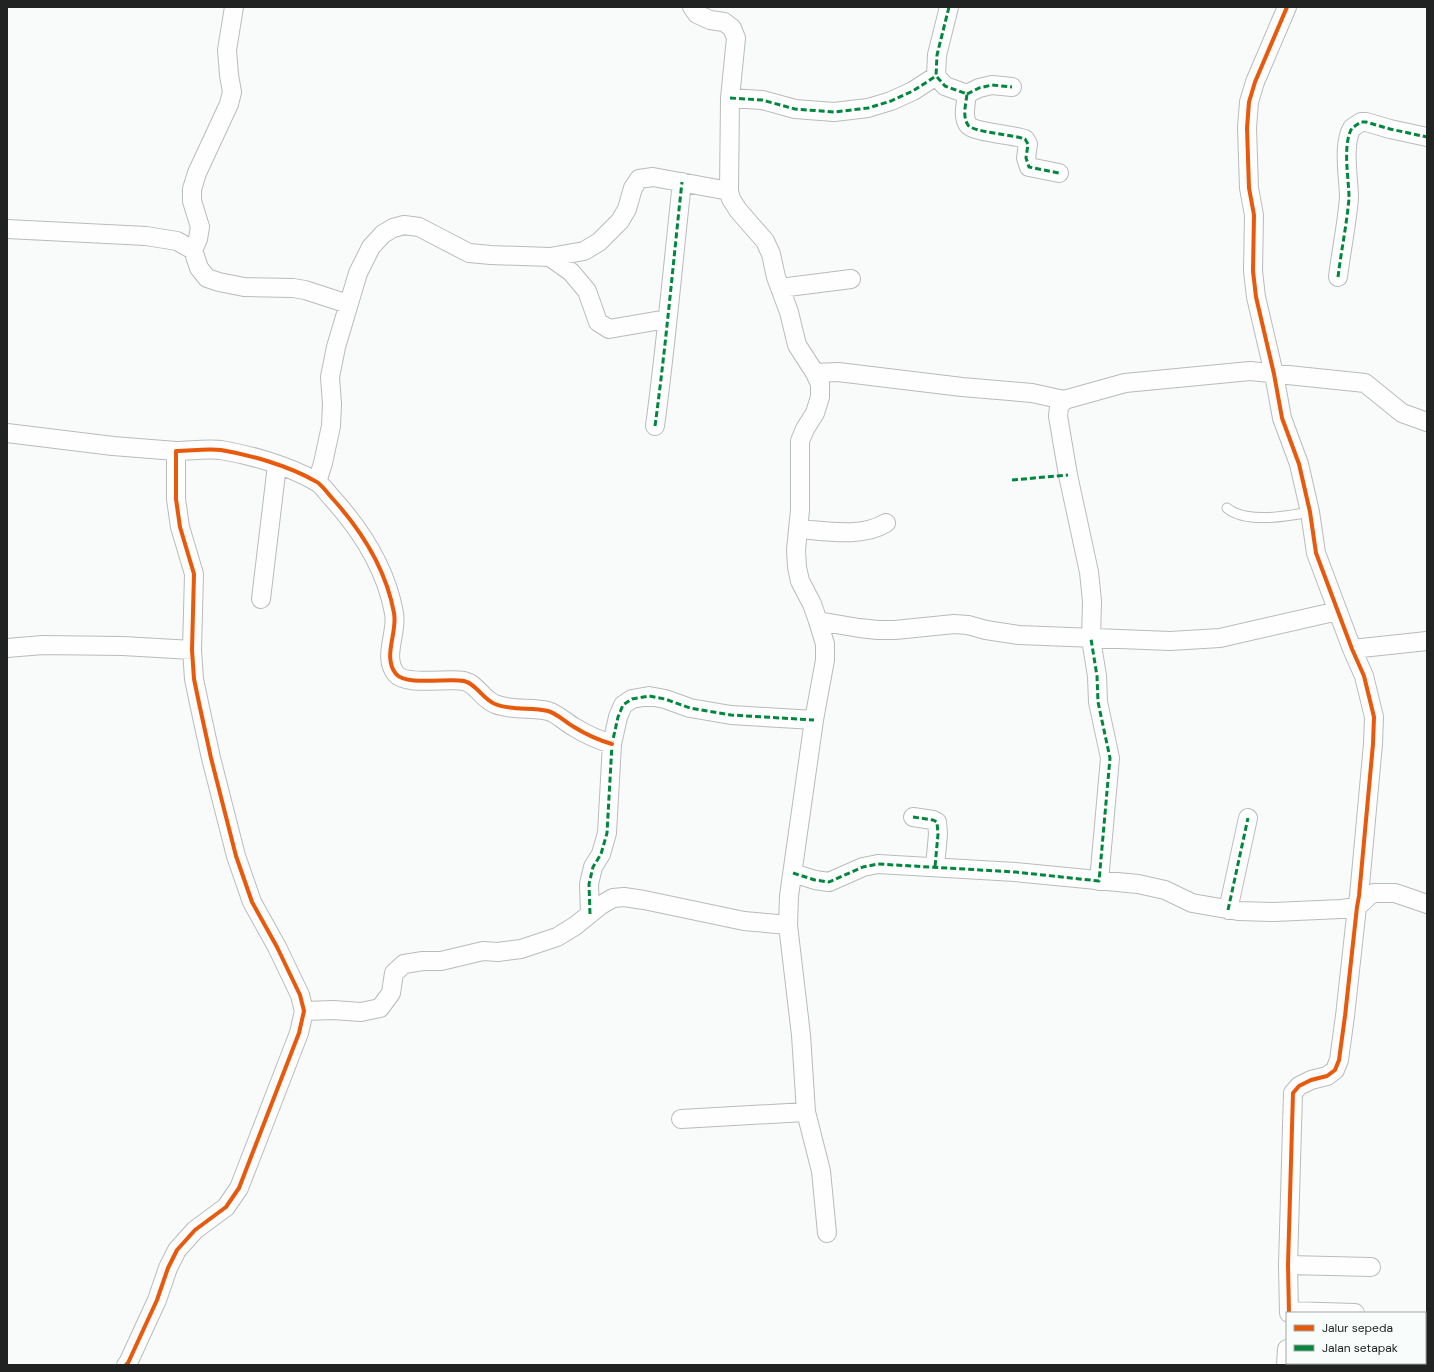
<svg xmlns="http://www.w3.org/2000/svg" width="1434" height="1372" viewBox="0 0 1434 1372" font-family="'DM Sans',sans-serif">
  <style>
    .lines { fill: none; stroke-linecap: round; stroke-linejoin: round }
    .lane-casing { stroke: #b9bbba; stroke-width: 11 }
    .street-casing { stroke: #b9bbba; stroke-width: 20 }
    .lane { stroke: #fefefe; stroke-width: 9 }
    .street { stroke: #fefefe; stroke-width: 18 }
    .quiet { stroke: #00873e; stroke-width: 3; stroke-dasharray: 6 3; stroke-linecap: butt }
    .cycleway-casing { stroke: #f8fcfb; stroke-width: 6 }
    .cycleway { stroke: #e8590c; stroke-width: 4 }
  </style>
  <rect width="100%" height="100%" fill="#f9fbfa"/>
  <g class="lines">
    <defs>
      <path id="lane" d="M1227,508C1246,524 1288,516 1310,512"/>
      <path id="street" d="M692,7L697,14L710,20L724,22L732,28L736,38L730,98L729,191L731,199L738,210L765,241L771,254L776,277L789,312L797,345L815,373L820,384V397L815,413L805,429L800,441V510L796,550L797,567L800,581L812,604L818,621L825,644V660L814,720L789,896L788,925L801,1035L806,1112L821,1171L827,1233
        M949,7L937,55L936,76L945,86L967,94C966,104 962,116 968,125C972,132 1015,135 1025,139L1028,144L1026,158L1029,167L1059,173
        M1287,7L1255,82L1249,102L1247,128L1249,188L1254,215L1253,271L1256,297L1274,374L1282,418L1299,464L1310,512L1316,553L1352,649L1364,676L1374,717L1373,744L1359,896L1357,907L1345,1016L1339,1060L1335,1070L1327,1076L1311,1080L1299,1086L1293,1093L1288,1265L1289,1313
        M967,94L979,88L992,85L1012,87
        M730,98L762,100L795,109L834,112L868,108L891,101L913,91L936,76
        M7,229L146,236L177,241L193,250L199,268L207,278L219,282L244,287L293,288L305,290L348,304
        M193,250L198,239L200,227L192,201V189L197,173L229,104L232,92L229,75L227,50L234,7
        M550,257L571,272L587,291L598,322L609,329L667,319
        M1338,277C1341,252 1347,223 1349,198C1349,179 1342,145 1352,128L1361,122H1366L1390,129L1427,137
        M780,288L851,279
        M815,373L838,372L962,387L1032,393L1064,400
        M655,426C666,345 673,264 682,182
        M7,433L113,446L176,451
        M317,482L323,463L331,426L332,404L330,377L336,347L358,273L371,247L383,234L393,228L404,225L419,227L469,253L491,255L550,257L584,251L599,242L620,221L627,209L633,188L639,179L653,177L729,191
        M798,529C826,531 861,538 886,523
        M261,599L277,465
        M818,621L859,628L878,630H895L954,624L968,625L986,630L1019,635L1170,641L1220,638L1338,611
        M7,648L43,645L123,646L192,650
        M1352,649L1427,641
        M913,817L933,820L937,822L938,834L935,867
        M793,873L815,880L829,882L863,867L878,864L1015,872L1138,884L1165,890L1192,903L1238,911L1274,912L1341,909L1357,907L1369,896L1374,893H1395L1427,904
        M1099,881L1110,758L1098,702L1097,676L1091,639L1092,601L1089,572L1068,475L1058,416L1059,407L1064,400L1125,383L1250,371L1365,383L1402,413L1427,422
        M1228,910L1248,818
        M590,914L589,884L593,867L601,854L607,833L612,744L618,717L623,705L632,699L649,696L665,699L690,708L731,715L814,720
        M304,1011L333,1010L361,1012L380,1008L391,993L394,973L404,964L423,961H441L483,951L498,952L521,949L557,937L575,926L601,905L613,898L624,897L644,900L744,921L788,925
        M681,1119L806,1112
        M1288,1265L1371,1267
        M1289,1311L1355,1313
        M126,1365L128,1363L157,1300L168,1268L177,1250L195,1230L226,1207L239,1188L299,1033L304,1011L300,995L277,947L252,902L236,856L211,758L199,703L194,679L192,650L194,574L180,527L176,499V451C190,451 207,448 221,450C251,455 289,466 315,481C322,484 327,493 332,498C362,531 386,569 394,613C398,632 382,657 396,674C406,686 448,678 464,681C477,684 482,699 495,704C512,711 531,707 548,711C558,714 565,722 574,727C587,735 598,740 612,744
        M1286,1365L1287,1349"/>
    </defs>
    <use href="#lane" class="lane-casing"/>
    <use href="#street" class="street-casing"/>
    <use href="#lane" class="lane"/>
    <use href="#street" class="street"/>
    <path class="quiet" d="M949,7L937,55L936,76L945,86L967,94C966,104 962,116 968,125C972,132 1015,135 1025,139L1028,144L1026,158L1029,167L1059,173
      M967,94L979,88L992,85L1012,87
      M730,98L762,100L795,109L834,112L868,108L891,101L913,91L936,76
      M1338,277C1341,252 1347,223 1349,198C1349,179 1342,145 1352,128L1361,122H1366L1390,129L1427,137
      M655,426C666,345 673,264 682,182
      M1012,480L1068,475
      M913,817L933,820L937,822L938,834L935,867
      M793,873L815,880L829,882L863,867L878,864L1015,872L1099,881L1110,758L1098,702L1097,676L1091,639
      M1228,910L1248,818
      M590,914L589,884L593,867L601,854L607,833L612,744L618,717L623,705L632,699L649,696L665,699L690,708L731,715L814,720"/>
    <defs>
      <path id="cycleway" d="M1287,7L1255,82L1249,102L1247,128L1249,188L1254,215L1253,271L1256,297L1274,374L1282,418L1299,464L1310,512L1316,553L1352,649L1364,676L1374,717L1373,744L1359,896L1357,907L1345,1016L1339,1060L1335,1070L1327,1076L1311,1080L1299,1086L1293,1093L1288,1265L1289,1313
        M126,1365L128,1363L157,1300L168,1268L177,1250L195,1230L226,1207L239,1188L299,1033L304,1011L300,995L277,947L252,902L236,856L211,758L199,703L194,679L192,650L194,574L180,527L176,499V451C190,451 207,448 221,450C251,455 289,466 315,481C322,484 327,493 332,498C362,531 386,569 394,613C398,632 382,657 396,674C406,686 448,678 464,681C477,684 482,699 495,704C512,711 531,707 548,711C558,714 565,722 574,727C587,735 598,740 612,744"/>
    </defs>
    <use href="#cycleway" class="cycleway-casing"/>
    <use href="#cycleway" class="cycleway"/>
  </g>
  <rect width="1434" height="1372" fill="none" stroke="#212322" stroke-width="16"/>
  <rect x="1286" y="1312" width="140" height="52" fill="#f8fcfb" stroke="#a2a5a4"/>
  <rect x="1294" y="1325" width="20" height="6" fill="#e8590c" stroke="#a2a5a4"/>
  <text x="1322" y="1332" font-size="12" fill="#212322">Jalur sepeda</text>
  <rect x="1294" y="1345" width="20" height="6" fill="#00873e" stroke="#a2a5a4"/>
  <text x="1322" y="1352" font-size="12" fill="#212322">Jalan setapak</text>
</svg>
